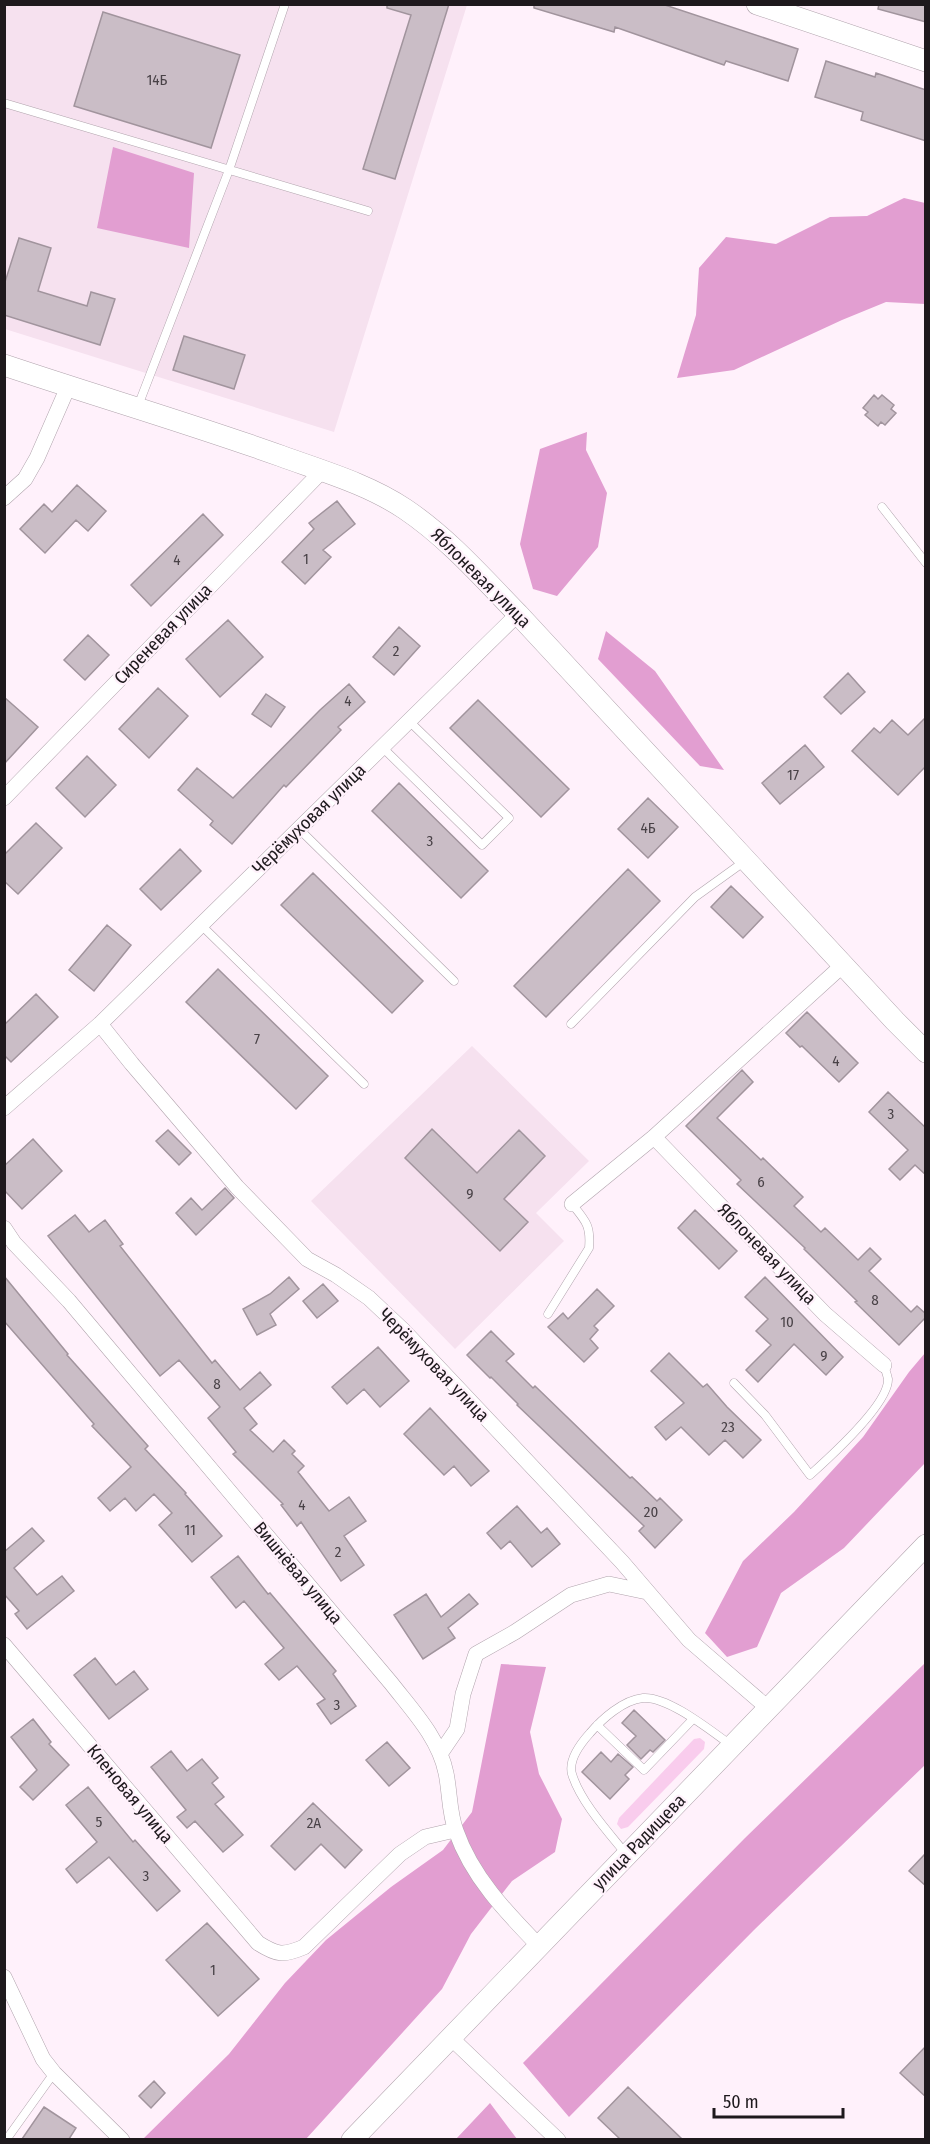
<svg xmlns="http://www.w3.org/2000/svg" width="930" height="2144" viewBox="0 0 930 2144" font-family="'Fira Sans Condensed',sans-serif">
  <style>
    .built { fill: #f6e1ef }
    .green { fill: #f9cced }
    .forest { fill: #e29ed1 }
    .building { fill: #cabdc6; stroke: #a1949d; stroke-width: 1.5 }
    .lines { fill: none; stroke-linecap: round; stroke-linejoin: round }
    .lane-casing { stroke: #b1a4ad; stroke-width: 9 }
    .street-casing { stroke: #b1a4ad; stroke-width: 16 }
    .secondary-casing { stroke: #b1a4ad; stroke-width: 22 }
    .lane { stroke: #fff; stroke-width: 8 }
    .street { stroke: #fff; stroke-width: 15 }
    .secondary { stroke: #fff; stroke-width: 21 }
    .labels { text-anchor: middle; stroke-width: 4.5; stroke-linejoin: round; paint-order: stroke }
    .number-label { font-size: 15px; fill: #494247 }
    .street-label { font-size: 18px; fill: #1e191d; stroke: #fff1fb }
  </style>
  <rect width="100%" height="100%" fill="#fff1fb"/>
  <path class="built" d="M4,5H467L334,432L5,329Z
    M472,1046L589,1161L536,1213L564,1241L455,1349L311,1201Z"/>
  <path class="green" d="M700,1738L705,1742L704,1749L628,1827L621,1829L617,1824L619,1818L694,1739Z"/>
  <path class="forest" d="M113,147L194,173L189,248L97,228Z
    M904,198L925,203V304L886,302L842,320L734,370L677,378L696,315L699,268L726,237L776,244L830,217L867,216Z
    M587,432L586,450L607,493L598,547L557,596L533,589L520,544L540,449Z
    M606,631L655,671L724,770L700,766L598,659Z
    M925,1353V1463L844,1548L781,1593L757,1647L727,1657L705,1633L743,1561L794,1512L863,1437L909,1372Z
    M925,1663V1765L754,1930L569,2117L523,2063L745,1838Z
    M501,1664L546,1667L530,1732L539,1774L562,1819L555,1852L512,1881L471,1934L442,1989L306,2139L142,2140L229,2054L285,1983L326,1940L391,1887L443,1850L472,1812Z
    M490,2103L517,2139H456Z"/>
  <path class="building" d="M387,4H449L395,179L363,169L411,15L387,8Z
    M534,4H662L798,49L788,81L726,61L724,65L615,27L614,32L534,8Z
    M879,4H926V22L878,9Z
    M103,12L240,55L211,148L74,106Z
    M826,61L875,77L876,73L926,90V141L861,120L863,112L815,97Z
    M19,238L51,248L38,291L87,306L91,292L115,299L100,345L4,315V285Z
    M184,336L245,355L234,389L173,370Z
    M874,395L878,399L882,395L894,405L891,409L896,413L885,425L881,422L878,426L865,415L868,412L863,408Z
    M77,485L106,511L88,531L76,520L45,553L20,529L44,504L52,512Z
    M337,501L355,524L323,550L331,557L305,584L282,562L314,529L309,523Z
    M203,514L223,535L151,606L131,585Z
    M228,620L263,657L220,697L186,659Z
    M399,627L420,646L394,675L373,657Z
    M88,635L109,655L85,680L64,660Z
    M848,673L865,692L841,714L824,697Z
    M349,684L365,702L338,727L341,730L286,787L284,785L232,844L210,825L213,821L178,790L197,768L233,798L320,710Z
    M158,688L188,716L149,758L119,729Z
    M266,694L285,707L271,727L252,714Z
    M4,697L38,727L4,764Z
    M478,700L569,789L541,817L450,728Z
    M926,717V766L898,795L852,751L874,728L880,733L892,720L908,735Z
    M805,745L824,767L780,804L762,783Z
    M87,756L116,785L85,817L56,788Z
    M399,783L488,871L461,898L372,811Z
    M648,798L678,827L648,858L618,829Z
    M36,823L62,848L18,894L4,881V855Z
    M180,849L201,871L161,910L140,889Z
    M628,869L660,901L546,1017L514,986Z
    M313,873L423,981L392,1013L281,905Z
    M731,886L763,917L743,938L711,907Z
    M107,925L131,945L94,991L69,970Z
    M218,969L328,1076L296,1109L186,1002Z
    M36,994L58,1017L11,1062L4,1055V1025Z
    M807,1012L858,1063L839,1082L802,1046L800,1047L786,1033Z
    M742,1070L753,1082L717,1118L761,1160L763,1158L803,1197L794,1206L821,1232L825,1228L858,1260L870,1248L881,1259L869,1271L911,1312L917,1306L926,1314V1317L899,1345L855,1302L857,1301L804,1249L805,1248L737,1184L741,1180L686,1126Z
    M888,1092L926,1128V1175L915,1165L900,1180L889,1169L908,1150L869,1112Z
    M432,1129L477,1173L519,1130L545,1156L504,1199L528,1222L500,1251L405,1158Z
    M168,1130L191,1153L179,1165L156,1141Z
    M33,1139L62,1171L22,1209L4,1190V1166Z
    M225,1188L234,1198L196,1235L176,1213L191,1198L202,1210Z
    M695,1210L737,1251L719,1269L678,1228Z
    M75,1215L89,1232L105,1220L123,1244L120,1246L212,1363L215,1360L240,1390L260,1372L271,1385L244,1408L257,1424L250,1430L273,1452L284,1440L295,1451L292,1454L304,1466L298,1472L329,1511L349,1497L366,1521L344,1536L364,1565L341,1581L301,1522L297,1526L281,1505L283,1504L233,1454L236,1452L208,1418L220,1407L179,1360L160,1376L48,1236Z
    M4,1276L68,1354L67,1355L148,1446L145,1449L186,1493L185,1494L222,1536L192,1562L159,1525L172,1513L154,1494L136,1511L125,1498L110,1511L98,1498L131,1467L92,1426L94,1424L4,1321Z
    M289,1277L299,1289L270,1314L276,1325L257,1335L243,1309L270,1294Z
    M765,1277L843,1357L826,1375L794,1344L758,1382L746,1370L771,1345L756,1331L768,1319L745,1297Z
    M323,1284L338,1301L317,1318L303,1301Z
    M597,1289L614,1306L594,1326L598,1330L590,1339L598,1348L584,1362L548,1327L563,1313L568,1319Z
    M491,1331L514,1354L506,1361L533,1388L535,1386L630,1478L632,1477L657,1501L660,1498L682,1520L655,1548L639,1531L644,1526L517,1405L518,1404L491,1377L490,1378L467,1355Z
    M378,1347L409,1381L380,1407L364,1389L347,1404L332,1387Z
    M669,1353L703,1387L707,1384L727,1407L761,1440L743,1458L725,1440L709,1455L681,1427L666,1440L655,1427L684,1403L651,1371Z
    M430,1408L489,1471L471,1486L454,1466L444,1475L404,1434Z
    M517,1506L541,1533L547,1528L560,1544L532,1567L510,1541L501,1549L487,1533Z
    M32,1528L44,1541L14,1568L37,1595L62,1576L74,1591L27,1629L15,1614L19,1611L4,1594V1552Z
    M238,1556L268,1594L270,1593L336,1671L333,1674L356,1706L331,1724L317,1704L325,1699L297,1666L279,1680L265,1664L284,1648L244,1601L236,1608L211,1577Z
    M426,1594L441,1617L469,1594L478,1604L448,1628L455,1638L423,1659L394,1615Z
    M95,1658L116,1685L134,1671L148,1689L109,1719L74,1675Z
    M634,1710L665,1740L653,1752L650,1750L641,1759L627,1745L636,1736L622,1723Z
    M33,1719L51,1742L49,1744L69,1765L33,1800L20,1787L37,1770L11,1737Z
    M387,1742L410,1768L389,1786L366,1760Z
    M171,1751L187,1771L202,1759L218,1778L212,1783L224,1797L215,1804L243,1835L223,1852L195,1821L187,1828L177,1817L186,1810L151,1767Z
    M601,1752L611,1762L618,1754L633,1767L625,1775L629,1779L610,1799L582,1772Z
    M88,1787L133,1842L135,1840L180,1891L157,1911L109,1857L77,1883L66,1869L97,1842L66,1805Z
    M313,1803L362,1850L345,1868L321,1844L295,1870L271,1846Z
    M926,1853V1886L909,1871Z
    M207,1923L259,1979L218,2016L166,1960Z
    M926,2046V2097L900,2073Z
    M154,2081L165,2093L151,2108L139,2096Z
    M628,2087L682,2139H620L598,2118Z
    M44,2107L76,2128L69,2139H22Z"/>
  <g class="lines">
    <defs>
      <path id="lane" d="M4,103L368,211
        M138,406L229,170L285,4
        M882,507L926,563
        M382,747L482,845L509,818L409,721
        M299,829L454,981
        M201,925L364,1084
        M571,1024L695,897L745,861
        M548,1314L589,1248C591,1226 586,1221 572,1204
        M734,1383L765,1415L810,1475C829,1458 889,1404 888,1379C887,1374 885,1369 884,1365
        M597,1725L644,1770L693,1719
        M626,1854C608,1832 580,1801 572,1774C568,1760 581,1743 590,1733C602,1719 623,1700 643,1698C668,1696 711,1731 731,1745
        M6,2140L54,2073"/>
      <path id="street" d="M4,498L25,479L37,458L68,387
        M4,798L322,471
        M100,1024L132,1064L237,1187L307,1259L336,1275L369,1298L403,1330L622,1562L689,1640L769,1709
        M4,1108L100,1024L518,614
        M654,1137L825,1314L884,1365
        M572,1204L654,1137L843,965
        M4,1228L14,1243L69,1301L391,1683C412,1710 439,1738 446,1773C450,1792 449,1813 456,1831C472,1877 506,1912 539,1946
        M4,1645L258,1943C277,1955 283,1956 304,1947L400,1854L425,1837L455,1830
        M440,1754L457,1729L463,1694L476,1654L515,1632L571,1595L609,1584L647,1592
        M4,1977L43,2059L54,2073L122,2140
        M450,2037L558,2140"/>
      <path id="secondary" d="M757,4L926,61
        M4,365C96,396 189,423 281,456C322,471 368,484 405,509C448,538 482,577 518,614L895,1021L926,1052
        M352,2140L926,1545"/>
    </defs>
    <use href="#lane" class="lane-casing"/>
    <use href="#street" class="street-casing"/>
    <use href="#secondary" class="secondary-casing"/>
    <use href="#lane" class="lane"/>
    <use href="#street" class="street"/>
    <use href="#secondary" class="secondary"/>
  </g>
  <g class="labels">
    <g class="number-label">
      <text x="157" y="85">14Б</text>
      <text x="306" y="564">1</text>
      <text x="177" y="565">4</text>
      <text x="396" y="656">2</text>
      <text x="348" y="706">4</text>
      <text x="793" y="780">17</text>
      <text x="648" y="833">4Б</text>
      <text x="430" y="846">3</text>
      <text x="257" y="1044">7</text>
      <text x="836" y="1066">4</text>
      <text x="891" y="1119">3</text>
      <text x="761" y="1187">6</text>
      <text x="470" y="1199">9</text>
      <text x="875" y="1305">8</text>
      <text x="787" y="1327">10</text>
      <text x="824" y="1361">9</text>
      <text x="217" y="1389">8</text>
      <text x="728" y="1432">23</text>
      <text x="302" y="1510">4</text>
      <text x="651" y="1517">20</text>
      <text x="190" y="1535">11</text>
      <text x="338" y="1557">2</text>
      <text x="337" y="1710">3</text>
      <text x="99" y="1827">5</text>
      <text x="314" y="1828">2А</text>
      <text x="146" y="1881">3</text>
      <text x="213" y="1975">1</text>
    </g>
    <g class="street-label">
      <text transform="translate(481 578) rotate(45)" y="6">Яблоневая улица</text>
      <text transform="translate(163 634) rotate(-46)" y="6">Сиреневая улица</text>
      <text transform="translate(309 819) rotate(-44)" y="6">Черёмуховая улица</text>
      <text transform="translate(767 1254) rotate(46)" y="6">Яблоневая улица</text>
      <text transform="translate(434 1365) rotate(46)" y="6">Черёмуховая улица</text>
      <text transform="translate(298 1573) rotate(50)" y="6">Вишнёвая улица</text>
      <text transform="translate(130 1794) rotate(50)" y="6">Кленовая улица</text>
      <text transform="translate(639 1842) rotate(-46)" y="6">улица Радищева</text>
    </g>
  </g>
  <rect width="930" height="2144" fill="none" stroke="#1e191d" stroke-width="12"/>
  <path d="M714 2108v9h129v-9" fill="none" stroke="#1e191d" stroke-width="3"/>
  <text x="723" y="2108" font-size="18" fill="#1e191d" stroke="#fff1fb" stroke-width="4.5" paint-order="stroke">50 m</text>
</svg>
